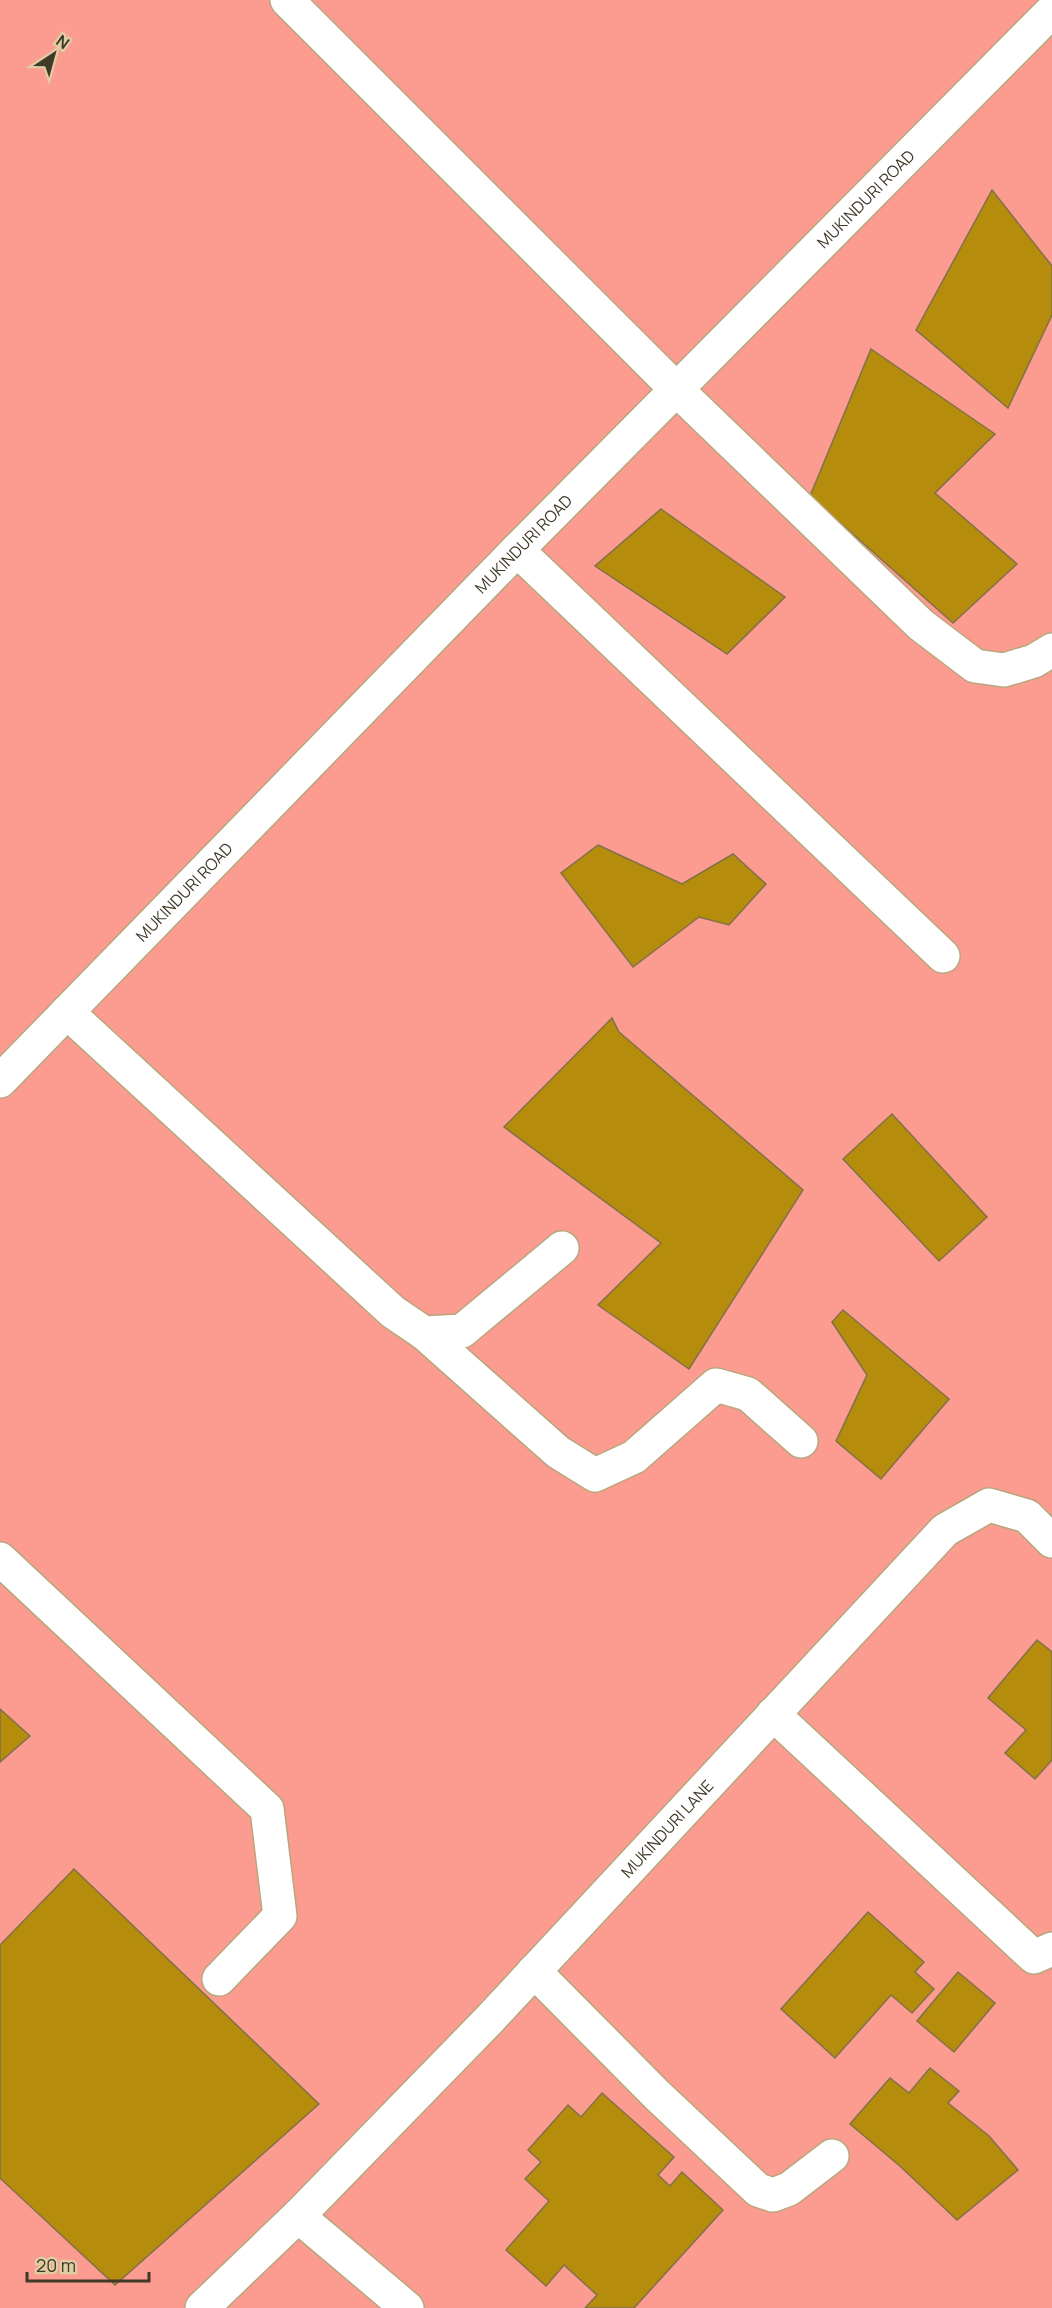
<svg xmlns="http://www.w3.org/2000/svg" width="1052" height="2308" viewBox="0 0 1052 2308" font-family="Manrope,sans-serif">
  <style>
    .green { fill: #fc9b8f }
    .building { fill: #b58c0b; stroke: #81714a; stroke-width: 1.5 }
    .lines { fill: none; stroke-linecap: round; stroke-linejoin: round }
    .minor-casing { stroke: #b8a77e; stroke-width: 36 }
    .minor { stroke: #fff; stroke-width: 33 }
    .labels { text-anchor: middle; stroke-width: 4.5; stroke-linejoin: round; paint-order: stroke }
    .street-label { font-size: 16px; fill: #403928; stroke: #dfcda3 }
  </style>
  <rect width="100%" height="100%" fill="#dfcda3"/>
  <path class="green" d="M0,0H1052V2308H0Z"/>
  <path class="building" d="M992,190L1052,266V315L1008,408L916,330Z
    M871,349L995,434L935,493L1017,564L953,623L810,496Z
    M661,509L785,597L727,654L595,566Z
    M598,845L682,884L733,854L766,884L729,925L699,917L633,967L561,873Z
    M612,1018L619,1032L803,1190L689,1369L598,1305L661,1243L504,1127Z
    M892,1114L987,1217L939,1261L843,1159Z
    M843,1310L949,1399L881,1479L836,1441L867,1375L832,1322Z
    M1037,1640L1052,1652V1760L1035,1779L1005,1753L1026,1730L988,1698Z
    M0,1709L30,1736L0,1762Z
    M74,1869L319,2104L115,2285L0,2178V1945Z
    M868,1912L924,1962L915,1972L934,1989L912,2013L891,1995L835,2058L781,2009Z
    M958,1972L995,2003L954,2052L917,2021Z
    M930,2068L959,2091L948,2103L989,2136L1018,2170L957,2220L901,2167L850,2124L890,2078L909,2093Z
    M602,2093L674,2157L658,2175L670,2186L682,2172L723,2210L634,2308H585L597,2295L564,2265L546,2286L506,2250L549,2201L525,2179L541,2162L528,2150L568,2105L581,2117Z"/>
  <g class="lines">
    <defs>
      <g id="minor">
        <path d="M287,0L676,389L921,625L975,666L1004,670L1034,661L1052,650"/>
        <path d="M517,550L943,956"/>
        <path d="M67,1012L393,1312L424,1333L462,1331L562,1248"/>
        <path id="s1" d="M0,1081L517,550L1052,11"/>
        <path d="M424,1333L558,1452L595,1475L634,1457L716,1385L748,1394L801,1441"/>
        <path d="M0,1559L267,1809L280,1916L219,1979"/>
        <path d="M773,1714L1034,1957L1052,1949"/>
        <path d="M534,1971L657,2095L758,2190L773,2195L789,2189L832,2156"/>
        <path d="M298,2216L407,2308"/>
        <path id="s2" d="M202,2308L298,2216L488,2021L945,1530L989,1505L1027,1516L1052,1541"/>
      </g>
    </defs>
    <use href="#minor" class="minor-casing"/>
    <use href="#minor" class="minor"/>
  </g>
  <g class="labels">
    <g class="street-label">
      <text dy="6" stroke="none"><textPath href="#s1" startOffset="1236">MUKINDURI ROAD</textPath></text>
      <text dy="6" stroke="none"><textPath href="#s1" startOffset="750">MUKINDURI ROAD</textPath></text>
      <text dy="6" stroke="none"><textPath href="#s1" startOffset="264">MUKINDURI ROAD</textPath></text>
      <text dy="6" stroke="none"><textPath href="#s2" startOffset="668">MUKINDURI LANE</textPath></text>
    </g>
  </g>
  <g transform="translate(54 54) rotate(36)" stroke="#dfcda3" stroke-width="4.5" paint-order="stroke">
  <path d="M0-4.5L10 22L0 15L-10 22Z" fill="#403928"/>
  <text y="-9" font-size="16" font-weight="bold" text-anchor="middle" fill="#403928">N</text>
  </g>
  <path d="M27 2272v9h122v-9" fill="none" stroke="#403928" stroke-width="3"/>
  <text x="36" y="2272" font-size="18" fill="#403928" stroke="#dfcda3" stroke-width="4.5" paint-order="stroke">20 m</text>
</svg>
